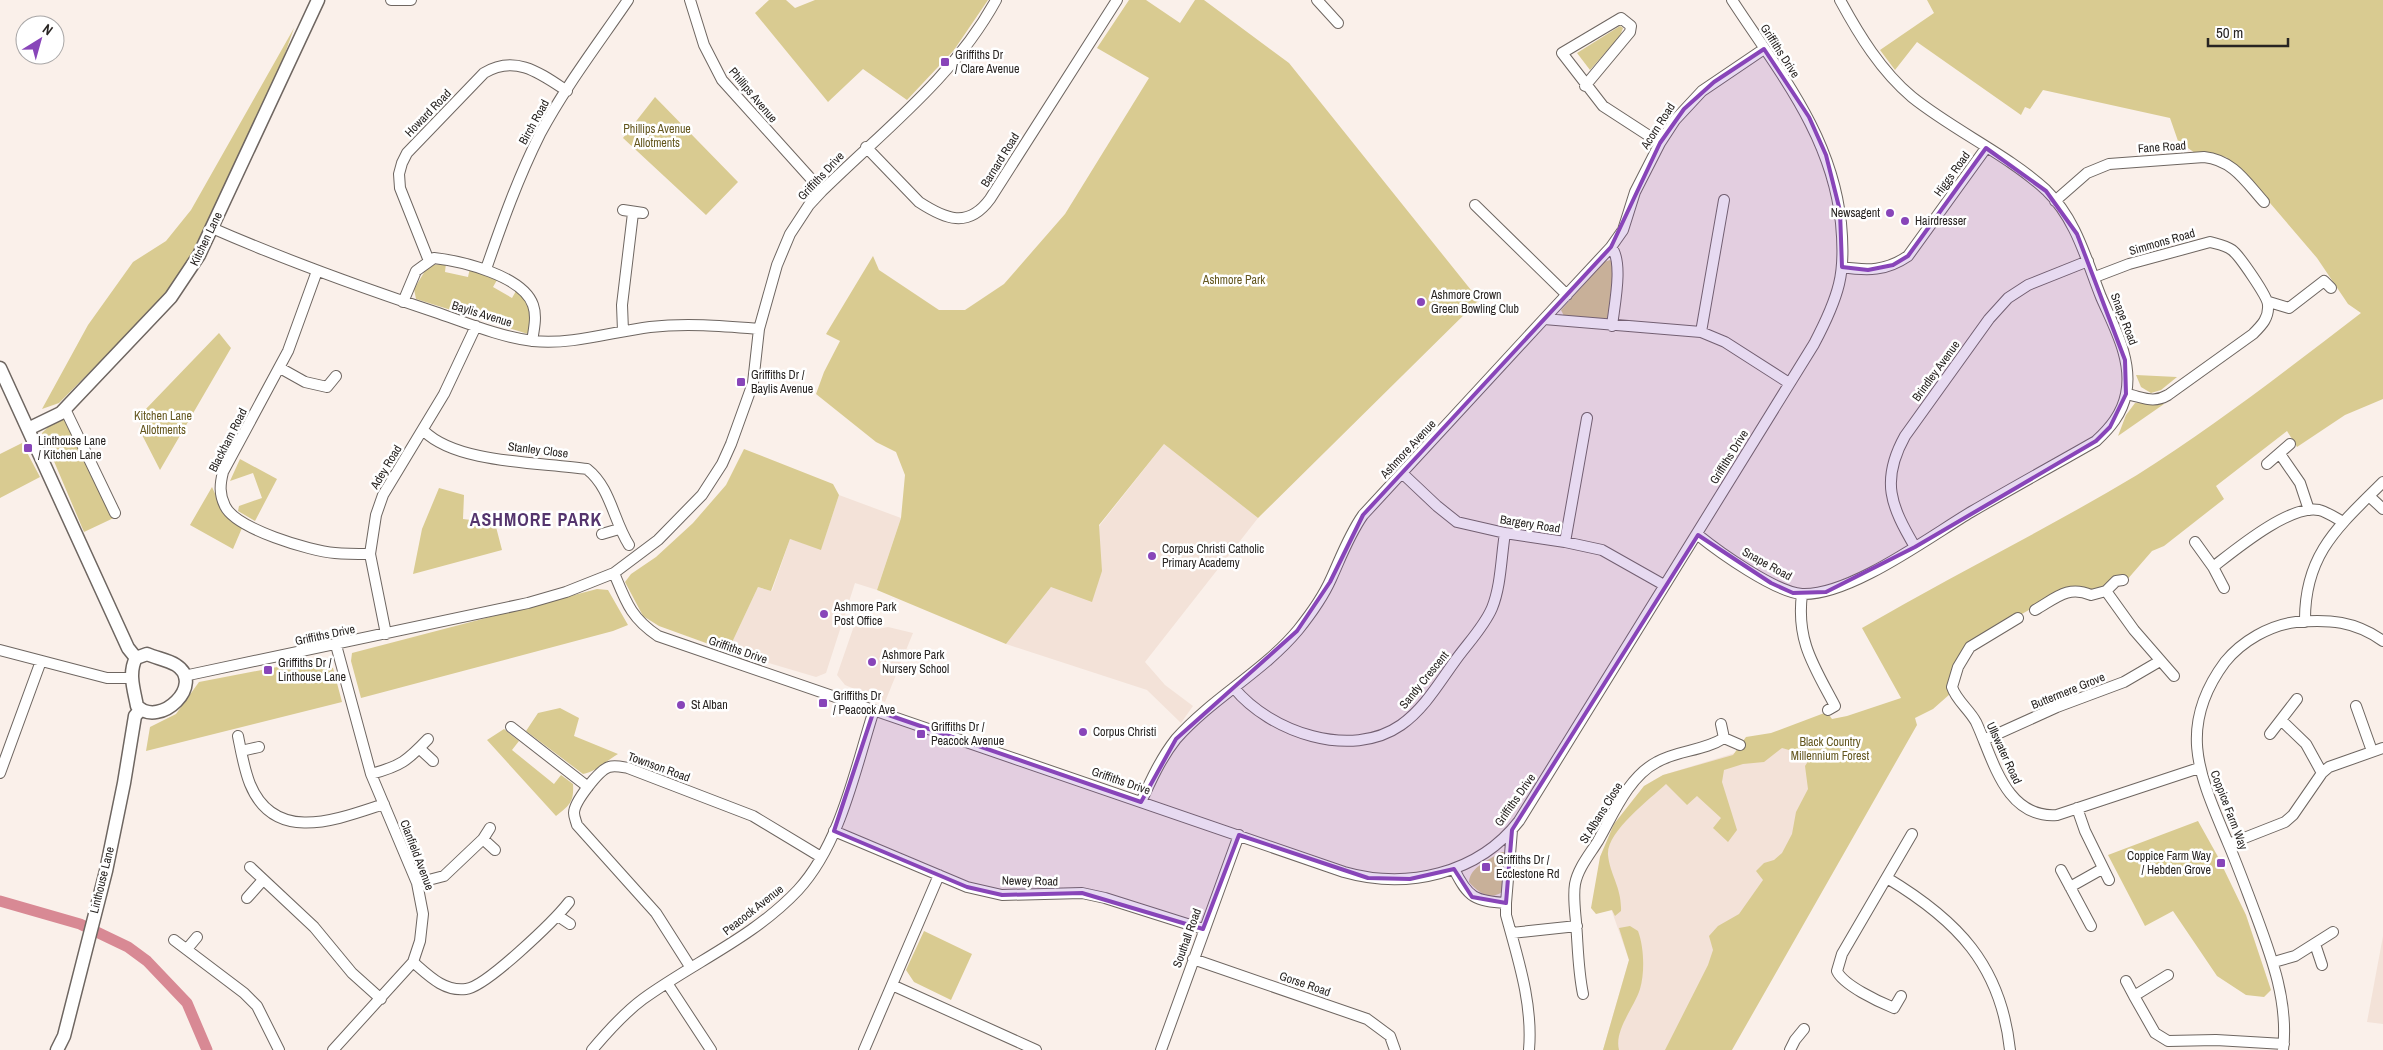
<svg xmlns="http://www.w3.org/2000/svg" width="2383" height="1050" viewBox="0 0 2383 1050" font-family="'Archivo Narrow',sans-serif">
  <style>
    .built { fill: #f3e2d8 }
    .green { fill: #d9cb91 }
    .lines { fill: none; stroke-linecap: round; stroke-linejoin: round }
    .canal { stroke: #d88994; stroke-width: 11 }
    .minor-casing { stroke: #6e6661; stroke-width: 12 }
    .tertiary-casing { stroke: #6e6661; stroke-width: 15 }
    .minor { stroke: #fff; stroke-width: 10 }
    .tertiary { stroke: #fff; stroke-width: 12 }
    .marked { fill: #8845b9; fill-opacity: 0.2; stroke: #8845b9; stroke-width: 4; stroke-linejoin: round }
    .poi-dot { fill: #8845b9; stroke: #fff; stroke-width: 2 }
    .labels { text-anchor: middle; stroke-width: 5; stroke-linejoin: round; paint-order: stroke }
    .street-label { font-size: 12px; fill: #282422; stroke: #fff }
    .poi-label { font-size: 12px; fill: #282422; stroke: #fff; text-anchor: start }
    .park-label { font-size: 12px; fill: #64571f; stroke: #fff }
    .district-label { font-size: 18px; font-weight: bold; letter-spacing: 1px; fill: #54346d; stroke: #fff }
  </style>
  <rect width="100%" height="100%" fill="#faf0ea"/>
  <path class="built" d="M1164,444L1258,518L1145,662L1165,685L1193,706L1181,723L1147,690L1006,644Z
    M839,495L901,518L877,590L855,583L826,673L816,677L728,651L758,587L772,591L790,539L821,549Z
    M855,623L877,629L888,627L913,633L885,702L845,685L837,675Z
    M1840,721L1853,740L1680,1050H1603L1629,960L1603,886L1600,857L1614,824L1644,786L1663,775Z
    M2383,936V1024L2367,1022Z"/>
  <path class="green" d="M769,0H786L795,8L815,0H988L954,50L907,100L863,69L828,102L755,13Z
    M1129,0H1146L1180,23L1195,0H1204L1289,63L1479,300L1258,518L1164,444L1099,525L1102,571L1092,602L1051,587L1006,644L877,590L901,518L905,475L896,452L876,442L816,394L824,372L840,341L826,334L873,256L879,270L939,310H965L1004,284L1065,214L1149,78L1097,48Z
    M1927,0H2383V399L2345,415L2297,447L2287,431L2216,486L2224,499L2164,546L2152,551L2126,581L2123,574L2098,589H2065L1965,647L1950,694L1933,709L1915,718L1917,725L1732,1050H1665L1708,965L1713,950L1709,936L1718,926L1739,914L1763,880L1756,871L1764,863L1774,860L1782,853L1792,834L1796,812L1808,789L1805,766L1809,760L1796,752L1782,748L1764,762L1743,764L1724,770L1722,782L1737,830L1728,842L1713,828L1721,818L1697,796L1687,805L1666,784C1650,799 1606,832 1608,855C1610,875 1622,888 1621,911L1615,916L1612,910L1596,914L1591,908L1600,857L1614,824L1644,786L1663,775L1733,755L1746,737L1771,733L1827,712L1832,719L1847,716L1901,698L1862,628C1953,575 2047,529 2137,475C2215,426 2288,369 2361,313L2348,304L2317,258L2270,203L2226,157L2195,153L2178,141L2170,118L2043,90L2030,109L2025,107L2021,115L1917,42L1895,70L1880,50L1934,13Z
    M1620,26L1623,28L1620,36L1590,70L1577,53Z
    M294,28L276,79L223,197L177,284L59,403L42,409L88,325L133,262L166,241L191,210Z
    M655,97L738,182L706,215L623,138Z
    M1610,260L1614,264L1608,318H1565L1561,310L1604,262Z
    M446,263L445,272L468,277L470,268L497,280L493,287L512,298L516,291C533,306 533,313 528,334L416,299L414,289L428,266Z
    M219,333L231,348L160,470L139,429L143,412Z
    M2136,375L2177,377L2161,390L2151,393L2141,387Z
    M2135,403L2164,404L2118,436L2126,415Z
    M72,414L120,515L84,532L42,433L48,427Z
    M22,443L40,477L0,498V454Z
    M744,449L833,484L839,495L821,550L790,539L771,591L758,587L728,651L659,626L643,616L625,582L631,574L656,557L693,523L726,485Z
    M240,459L277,479L255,521L238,511L239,506L262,498L253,473L230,481Z
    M212,487L225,516L242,528L233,549L190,525Z
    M439,488L464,495L463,519L495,523L502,550L413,574L422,529Z
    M597,589L608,590L628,625L613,631L361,698L351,661L352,653Z
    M313,660L333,668L342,702L146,751L150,727L176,714L199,682Z
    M560,708L579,718L574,736L618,754C607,760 596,772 583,774L526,731L538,713Z
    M504,729L519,741L512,750L554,784L561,775L573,784C574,802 570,805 556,816L487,740Z
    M2198,821L2217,855L2246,915L2271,990L2264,997L2246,995L2217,976L2173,911L2145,926L2108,855Z
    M1501,852H1505L1506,854L1502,892C1489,901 1478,892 1469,882C1470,867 1489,860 1501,852Z
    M1630,926L1638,931C1644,947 1645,972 1640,989C1634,1008 1614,1030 1619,1050H1603L1629,960L1619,928Z
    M924,931L972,954L951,1000L914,982L906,970Z"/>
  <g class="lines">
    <path class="canal" d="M0,901L80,924L128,947L147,961L187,1003L207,1050"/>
    <defs>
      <path id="minor" d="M391,0H411
        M690,0L704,45L722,80L822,191
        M1317,0L1338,23
        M1585,86L1630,32L1631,26L1621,18L1562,53L1603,106L1660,143
        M866,147L919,202C945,219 968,229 990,199L1117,0
        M2055,201L2087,173L2109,164L2204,157C2233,160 2246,182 2264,202
        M1475,205L1567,295
        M623,210L643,213
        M212,228C285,260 360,287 435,312C467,323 500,337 533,341C572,345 611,332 650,327C687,323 722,326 759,329
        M429,261L400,188L399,174L402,163L407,153L484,73C515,54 540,73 567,91
        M1842,267C1868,271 1886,271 1908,256L1986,148
        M486,269C502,223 518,178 540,134C565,87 598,44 628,0
        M317,271L288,351L223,472C220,484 219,494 225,506C236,529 310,551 335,553C346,554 358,554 370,554
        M2095,277L2129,264L2210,242C2217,244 2225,245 2232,250C2239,255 2268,297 2268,305C2269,318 2262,325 2253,334L2168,395C2153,404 2143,397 2126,394
        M403,302L416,271L434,258C462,261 523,276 533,305C537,316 534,329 532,341
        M2269,302L2289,308L2324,281L2331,288
        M1544,319L1611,247
        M1612,326C1614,307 1624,261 1611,247L1623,230L1635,192L1660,143L1675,120L1702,91L1764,49
        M623,331L622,305L633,213
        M1701,332L1724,200
        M280,368L305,382L327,387L336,376
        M65,409L115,513
        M424,431C457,464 541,462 587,469C611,488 613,520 629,545
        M2280,454L2300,483L2309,510
        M2267,464L2290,444
        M1402,473L1437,506L1457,522L1505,533L1565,542L1602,550L1664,585
        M2369,496L2383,509
        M602,534L619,529
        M1698,535C1719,552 1775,592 1802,594C1850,596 1929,537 1971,512C2012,488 2054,465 2096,441C2110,428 2122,414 2126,394C2133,360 2114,327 2101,297C2086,259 2076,219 2046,190C2008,155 1953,130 1912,97C1881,71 1859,35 1840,0
        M1565,542L1587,418
        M2195,542L2213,567L2224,588
        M1915,547C1891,506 1880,481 1905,436L1989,319L2008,298L2028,285L2088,261
        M2213,567C2235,550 2290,504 2319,510C2327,512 2336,518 2343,522
        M614,573C626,602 631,618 658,636L1344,872C1407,890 1478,874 1519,821L1814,344C1824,325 1834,305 1839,284C1844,264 1843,244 1841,223C1832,135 1779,72 1732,0
        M2106,591L2134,630L2174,676
        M1802,594C1796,641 1814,666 1835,706L1828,710
        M2035,610C2056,598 2068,585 2091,595L2106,591L2116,581L2123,580
        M2018,618L1970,647L1958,667L1952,687C1956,700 1969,709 1976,722C1993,758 2005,819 2057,815L2199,768
        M2305,622C2304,554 2339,526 2383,482
        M386,634L370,554L376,515L383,495L444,394L476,326
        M0,650L107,678H133
        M184,676L528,603L566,592L614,573L658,540L702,495L722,464L731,444L753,383L759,329L777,265L790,234L809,205L822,191C884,130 954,77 996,0
        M1234,688C1270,732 1351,760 1401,725C1424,709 1439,683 1455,661C1467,644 1484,627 1492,608C1501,586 1501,558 1505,533
        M2356,706L2372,751
        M2281,720L2306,744L2322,773
        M1721,724L1724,738L1740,745
        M511,727L588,787
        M2270,734L2297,699
        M238,736C241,751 244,769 250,784C275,845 338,819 384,804
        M1984,740L2057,707L2124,682L2160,661
        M419,748L433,761
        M241,751L259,747
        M0,773L41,661
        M371,774C401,766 407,761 428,739
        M1141,802C1151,780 1161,758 1176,739C1212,698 1263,672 1298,630C1310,615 1323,597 1331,579C1341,557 1349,535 1363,515L1544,319L1701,332L1725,342L1789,383
        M2077,808L2085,831L2109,880
        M834,831L967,887L1002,895L1082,893L1105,898L1203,929
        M483,839L495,850
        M2229,844L2285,822L2293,815L2322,773L2329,767L2383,748
        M250,867L314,927L352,973L381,999
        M1454,869C1468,898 1475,901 1506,903V915C1518,959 1533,1004 1529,1050
        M2061,870L2091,926
        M1887,878C1957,920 2001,965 2010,1050
        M417,883L444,876L483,839L490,828
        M2070,887L2102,869
        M247,898L263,880
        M1506,903L1512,830
        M558,916L570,924
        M1511,933L1577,926
        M174,940L244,993L257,1006L279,1050
        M2315,944L2322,965
        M187,949L197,937
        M1193,959L1367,1019L1390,1036L1395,1050
        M413,962C428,975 444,992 466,989C486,987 555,920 569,902
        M2274,962L2295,956L2333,932
        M691,968L656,913L577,825C576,821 574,817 574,813C574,802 599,770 609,767C615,765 622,767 628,768L753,816L821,857
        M2126,981L2134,996L2168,975
        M667,983L711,1050
        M892,985L1036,1050
        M1583,994C1578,970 1578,947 1576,922C1575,910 1573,896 1575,884C1578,868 1590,854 1598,841C1613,815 1628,777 1657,762C1678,750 1704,751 1724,738
        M1901,996L1894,1008C1879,1002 1843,985 1837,971L1842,954L1912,834
        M2134,996L2155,1033L2168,1041L2216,1040L2284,1044
        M333,1050L413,962L420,941L423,914L417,883L371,774L336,645
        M592,1050C608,1031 624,1013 643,999C694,962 754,937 798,890C841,843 855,769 874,710
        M864,1050L939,875
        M1161,1050L1239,835
        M1790,1050L1795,1040L1804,1029
        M2283,1050C2289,1000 2270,953 2253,907C2245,886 2237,864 2228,843C2200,776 2176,728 2225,662C2242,641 2270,625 2296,622C2329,619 2355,621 2383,641"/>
      <path id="tertiary" d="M0,368L128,648L136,658
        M28,429L61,413L171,297L199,255L318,0
        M147,654C156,658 168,660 176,665C206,684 160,729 137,706C134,690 128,673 136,658Z
        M57,1050L64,1036L106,871L124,783L135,716L141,709"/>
    </defs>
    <use href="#minor" class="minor-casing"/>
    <use href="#tertiary" class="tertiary-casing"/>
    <use href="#minor" class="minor"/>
    <use href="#tertiary" class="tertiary"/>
  </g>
  <path class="marked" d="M1764,49L1809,117L1826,155L1840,211L1842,267L1868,270L1893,265L1908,256L1986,148L2046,191L2077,234L2125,360L2126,394L2110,427L2096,441L1915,547L1826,592L1793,593L1771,583L1698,535L1512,830L1506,903L1472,897L1454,869L1410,879L1368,878L1239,835L1203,929L1082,893L1002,895L967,887L834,831L874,710L1141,802L1176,739L1297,631L1330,582L1363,515L1611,247L1660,143L1684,109L1714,82Z"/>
  <g class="poi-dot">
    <rect x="940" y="57" width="10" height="10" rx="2.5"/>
    <circle cx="1890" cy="213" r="5"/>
    <circle cx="1905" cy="221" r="5"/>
    <circle cx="1421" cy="302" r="5"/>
    <rect x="736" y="377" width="10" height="10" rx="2.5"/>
    <rect x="23" y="443" width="10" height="10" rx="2.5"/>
    <circle cx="1152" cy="556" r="5"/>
    <circle cx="824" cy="614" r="5"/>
    <circle cx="872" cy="662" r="5"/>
    <rect x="263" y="665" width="10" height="10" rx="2.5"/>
    <rect x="818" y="698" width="10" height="10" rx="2.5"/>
    <circle cx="681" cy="705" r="5"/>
    <circle cx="1083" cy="732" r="5"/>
    <rect x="916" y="729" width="10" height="10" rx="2.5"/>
    <rect x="2216" y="858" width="10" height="10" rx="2.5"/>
    <rect x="1481" y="862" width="10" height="10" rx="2.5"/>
  </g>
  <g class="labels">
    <g class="street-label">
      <text transform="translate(1780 51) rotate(57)" y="4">Griffiths Drive</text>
      <text transform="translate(753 95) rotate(50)" y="4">Phillips Avenue</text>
      <text transform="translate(428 113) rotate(-46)" y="4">Howard Road</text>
      <text transform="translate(534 122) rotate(-61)" y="4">Birch Road</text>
      <text transform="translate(1658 126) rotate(-57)" y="4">Acorn Road</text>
      <text transform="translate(2162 147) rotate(-4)" y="4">Fane Road</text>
      <text transform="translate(1000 160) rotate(-58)" y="4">Barnard Road</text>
      <text transform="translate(1952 174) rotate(-54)" y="4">Higgs Road</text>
      <text transform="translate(821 176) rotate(-47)" y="4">Griffiths Drive</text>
      <text transform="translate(206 239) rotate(-64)" y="4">Kitchen Lane</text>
      <text transform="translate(2162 242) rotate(-16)" y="4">Simmons Road</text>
      <text transform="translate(482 314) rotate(17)" y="4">Baylis Avenue</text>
      <text transform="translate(2124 319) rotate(69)" y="4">Snape Road</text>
      <text transform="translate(1936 371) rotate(-54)" y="4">Brindley Avenue</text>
      <text transform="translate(228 440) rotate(-63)" y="4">Blackham Road</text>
      <text transform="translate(1408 449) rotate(-47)" y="4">Ashmore Avenue</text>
      <text transform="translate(538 450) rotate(7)" y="4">Stanley Close</text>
      <text transform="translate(1729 457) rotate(-58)" y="4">Griffiths Drive</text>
      <text transform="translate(386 467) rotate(-59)" y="4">Adey Road</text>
      <text transform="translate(1530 524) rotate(9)" y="4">Bargery Road</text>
      <text transform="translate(1767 564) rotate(29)" y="4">Snape Road</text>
      <text transform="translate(325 635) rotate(-12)" y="4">Griffiths Drive</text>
      <text transform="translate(738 650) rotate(19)" y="4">Griffiths Drive</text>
      <text transform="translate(1424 680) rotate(-51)" y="4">Sandy Crescent</text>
      <text transform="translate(2068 691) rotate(-22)" y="4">Buttermere Grove</text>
      <text transform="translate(2004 753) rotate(65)" y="4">Ullswater Road</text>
      <text transform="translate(659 767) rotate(20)" y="4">Townson Road</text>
      <text transform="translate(1121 781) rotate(19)" y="4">Griffiths Drive</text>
      <text transform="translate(1515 800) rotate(-55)" y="4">Griffiths Drive</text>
      <text transform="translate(2229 810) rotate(69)" y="4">Coppice Farm Way</text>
      <text transform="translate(1601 813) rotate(-58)" y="4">St Albans Close</text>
      <text transform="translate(417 855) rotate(69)" y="4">Clanfield Avenue</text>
      <text transform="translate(102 880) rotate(-76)" y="4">Linthouse Lane</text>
      <text transform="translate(1030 881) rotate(1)" y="4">Newey Road</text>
      <text transform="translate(753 910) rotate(-38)" y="4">Peacock Avenue</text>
      <text transform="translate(1187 938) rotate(-70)" y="4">Southall Road</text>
      <text transform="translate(1305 984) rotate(19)" y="4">Gorse Road</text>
    </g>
    <g class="poi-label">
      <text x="955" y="59">Griffiths Dr<tspan x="955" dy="14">/ Clare Avenue</tspan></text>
      <text x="1880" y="217" text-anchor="end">Newsagent</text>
      <text x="1915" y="225">Hairdresser</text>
      <text x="1431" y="299">Ashmore Crown<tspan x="1431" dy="14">Green Bowling Club</tspan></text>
      <text x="751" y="379">Griffiths Dr /<tspan x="751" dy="14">Baylis Avenue</tspan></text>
      <text x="38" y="445">Linthouse Lane<tspan x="38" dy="14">/ Kitchen Lane</tspan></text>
      <text x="1162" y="553">Corpus Christi Catholic<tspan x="1162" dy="14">Primary Academy</tspan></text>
      <text x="834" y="611">Ashmore Park<tspan x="834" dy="14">Post Office</tspan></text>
      <text x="882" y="659">Ashmore Park<tspan x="882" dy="14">Nursery School</tspan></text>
      <text x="278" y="667">Griffiths Dr /<tspan x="278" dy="14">Linthouse Lane</tspan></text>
      <text x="833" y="700">Griffiths Dr<tspan x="833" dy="14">/ Peacock Ave</tspan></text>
      <text x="691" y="709">St Alban</text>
      <text x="931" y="731">Griffiths Dr /<tspan x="931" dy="14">Peacock Avenue</tspan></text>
      <text x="1093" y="736">Corpus Christi</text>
      <text x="2211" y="860" text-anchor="end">Coppice Farm Way<tspan x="2211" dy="14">/ Hebden Grove</tspan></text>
      <text x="1496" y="864">Griffiths Dr /<tspan x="1496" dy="14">Ecclestone Rd</tspan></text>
    </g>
    <g class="park-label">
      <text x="657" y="133">Phillips Avenue<tspan x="657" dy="14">Allotments</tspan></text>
      <text x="1234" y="284">Ashmore Park</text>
      <text x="163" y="420">Kitchen Lane<tspan x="163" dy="14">Allotments</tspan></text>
      <text x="1830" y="746">Black Country<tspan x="1830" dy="14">Millennium Forest</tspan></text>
    </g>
    <g class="district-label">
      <text x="536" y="526">ASHMORE PARK</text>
    </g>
  </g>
  <g transform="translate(40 40) rotate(37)"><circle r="24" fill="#ffffff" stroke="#a9a7a7"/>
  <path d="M0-4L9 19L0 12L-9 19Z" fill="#8845b9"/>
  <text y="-8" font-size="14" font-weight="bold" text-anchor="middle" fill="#282422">N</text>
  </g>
  <path d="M2208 38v8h80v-8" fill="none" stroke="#282422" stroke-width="2.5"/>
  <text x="2216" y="38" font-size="15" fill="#282422" stroke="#ffffff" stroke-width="4" paint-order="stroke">50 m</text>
</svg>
